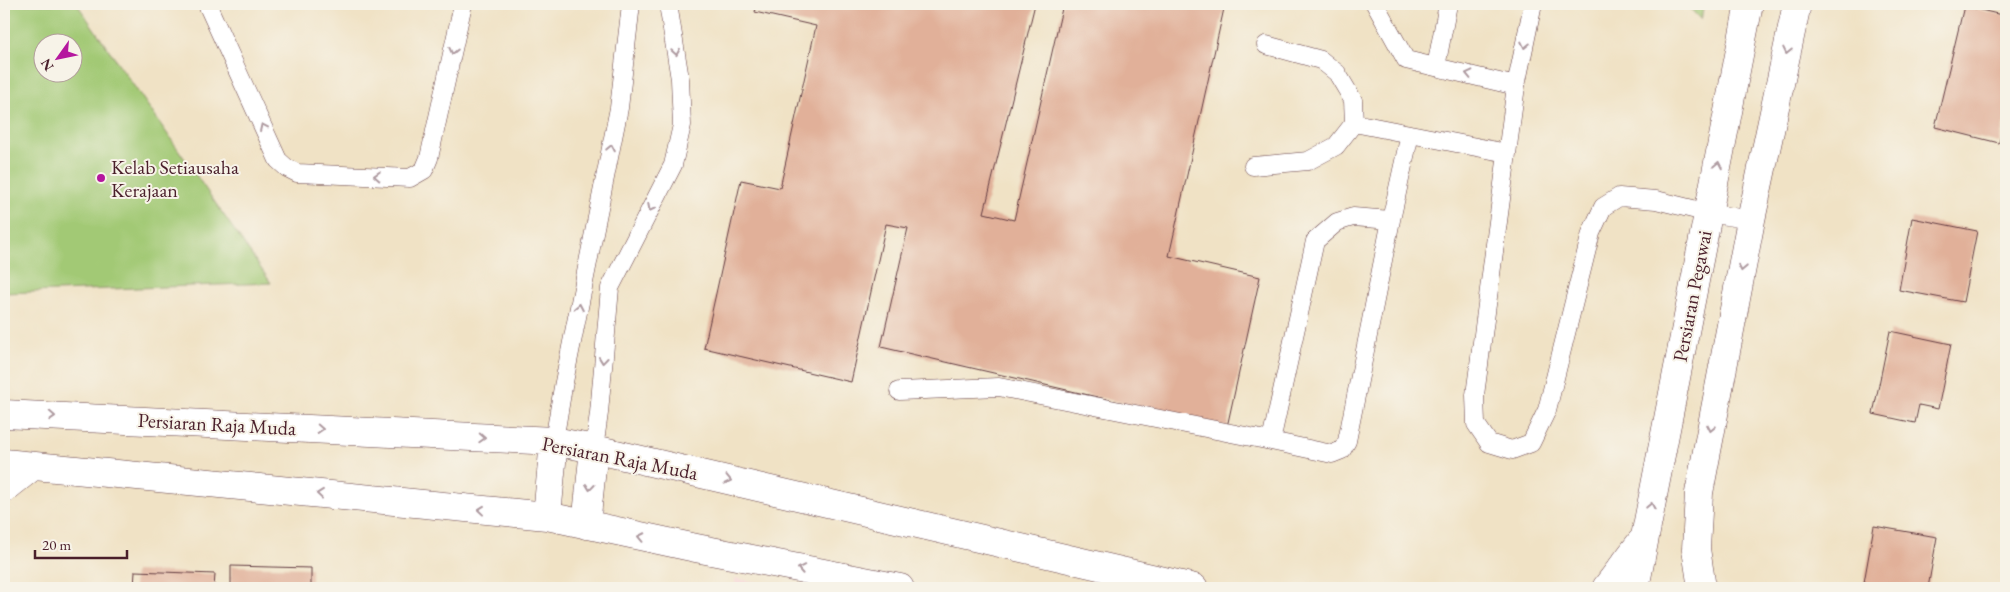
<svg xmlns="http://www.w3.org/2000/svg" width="2010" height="592" viewBox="0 0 2010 592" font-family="'EB Garamond',serif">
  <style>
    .built { fill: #f7cfd2 }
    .green { fill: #a2c974; stroke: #767450; fill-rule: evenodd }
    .building { fill: #e1b099 }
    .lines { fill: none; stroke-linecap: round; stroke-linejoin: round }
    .lane-casing { stroke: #633c42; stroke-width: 19 }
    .secondary-casing { stroke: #633c42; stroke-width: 29 }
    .lane { stroke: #fff; stroke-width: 18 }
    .secondary { stroke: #fff; stroke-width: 28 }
    .oneway { stroke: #ae9aa0 }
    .poi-dot { fill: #b5179e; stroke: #f7f3e8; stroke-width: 2 }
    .labels { text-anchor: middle; stroke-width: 4; stroke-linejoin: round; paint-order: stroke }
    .poi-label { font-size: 20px; fill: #4a1f2b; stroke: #f7f3e8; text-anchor: start }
    .street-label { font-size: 20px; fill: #4a1f2b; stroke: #f7f3e8 }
  </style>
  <rect width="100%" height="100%" fill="#f7f3e8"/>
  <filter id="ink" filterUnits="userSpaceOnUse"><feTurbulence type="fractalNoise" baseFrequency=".02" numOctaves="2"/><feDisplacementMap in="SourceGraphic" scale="10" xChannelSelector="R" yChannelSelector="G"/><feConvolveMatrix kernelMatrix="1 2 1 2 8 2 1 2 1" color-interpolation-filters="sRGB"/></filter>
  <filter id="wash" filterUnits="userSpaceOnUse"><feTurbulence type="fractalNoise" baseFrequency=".0096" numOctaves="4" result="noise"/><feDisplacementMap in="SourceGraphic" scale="20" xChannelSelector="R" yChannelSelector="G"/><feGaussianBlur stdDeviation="1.12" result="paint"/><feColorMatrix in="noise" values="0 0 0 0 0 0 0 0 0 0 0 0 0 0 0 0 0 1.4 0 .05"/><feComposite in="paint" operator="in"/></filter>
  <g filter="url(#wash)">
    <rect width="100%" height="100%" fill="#f0e2c5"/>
    <path class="built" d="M735,578L786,588H735Z"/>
    <path class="green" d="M4,4H77L271,283L4,293ZM42,42H72V72H42Z
      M1686,4H1704L1701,20Z"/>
    <g id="blocks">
      <path class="building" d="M757,4H1035L984,213L1014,220L1063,4H1225L1169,256L1260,277L1227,427L881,347L908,228L886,224L851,382L704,348L741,180L780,188L816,26L755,12Z
        M1964,6L2006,16V115L1999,143L1935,127Z
        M1912,218L1977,231L1963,302L1899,290Z
        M1890,331L1951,344L1938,409L1919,405L1915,423L1873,414Z
        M1874,526L1937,537L1928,588H1863Z
        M231,566L311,568V588H231Z
        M135,571L215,574L214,588H134Z"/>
    </g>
  </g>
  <g filter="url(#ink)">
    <use href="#blocks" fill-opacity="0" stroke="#633c42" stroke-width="1"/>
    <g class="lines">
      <defs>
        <path id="lane" d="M207,4L278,160L287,168L297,173L410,178L424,170L429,158L463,4
          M1375,4L1406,60L1516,86
          M1533,4L1516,86L1475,395L1476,424L1489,443L1512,450L1531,443L1547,410L1591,233L1603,207L1619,197L1656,200L1709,213L1751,220
          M1436,67L1448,4
          M1354,123L1507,153
          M1253,166L1308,161L1336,146L1354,123L1353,100L1337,73L1321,60L1266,45
          M899,391L999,387L1271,441L1315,241L1337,222L1353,217L1391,220
          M554,441L563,387L619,108L631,4
          M1271,441L1332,454L1342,450L1347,441L1391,220L1410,134
          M594,449L599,413L610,288L673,165L682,125L680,79L668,4"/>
        <path id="secondary" d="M4,414L554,441L594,449L1194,588
          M4,463L547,516L696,548L900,588
          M4,489L33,466
          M547,516L554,441
          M586,525L594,449
          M1606,588L1641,542
          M1635,588L1749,4
          M1702,588L1696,549L1699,493L1751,220L1797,4"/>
      </defs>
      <use href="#lane" class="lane-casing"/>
      <use href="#secondary" class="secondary-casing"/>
      <use href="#lane" class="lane"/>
      <use href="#secondary" class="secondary"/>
    </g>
    <defs><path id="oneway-chevron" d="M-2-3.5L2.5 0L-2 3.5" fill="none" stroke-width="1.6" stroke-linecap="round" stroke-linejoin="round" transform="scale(1.25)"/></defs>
    <g class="oneway">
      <use href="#oneway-chevron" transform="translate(1525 45) rotate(102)"/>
      <use href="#oneway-chevron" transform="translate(453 51) rotate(103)"/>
      <use href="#oneway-chevron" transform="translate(1787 51) rotate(102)"/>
      <use href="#oneway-chevron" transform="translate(676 52) rotate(81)"/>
      <use href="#oneway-chevron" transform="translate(1469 74) rotate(-167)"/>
      <use href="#oneway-chevron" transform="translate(263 127) rotate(-115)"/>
      <use href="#oneway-chevron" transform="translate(611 148) rotate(-79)"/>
      <use href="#oneway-chevron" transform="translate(1718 165) rotate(-79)"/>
      <use href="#oneway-chevron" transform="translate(377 176) rotate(-177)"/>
      <use href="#oneway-chevron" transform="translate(651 208) rotate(117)"/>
      <use href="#oneway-chevron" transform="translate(1742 268) rotate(101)"/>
      <use href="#oneway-chevron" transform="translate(579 307) rotate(-79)"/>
      <use href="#oneway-chevron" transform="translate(603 360) rotate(96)"/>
      <use href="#oneway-chevron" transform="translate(52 416) rotate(3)"/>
      <use href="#oneway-chevron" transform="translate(1711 428) rotate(101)"/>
      <use href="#oneway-chevron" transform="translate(320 429) rotate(3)"/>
      <use href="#oneway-chevron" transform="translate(482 438) rotate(3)"/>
      <use href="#oneway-chevron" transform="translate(728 480) rotate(13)"/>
      <use href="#oneway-chevron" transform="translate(590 487) rotate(96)"/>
      <use href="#oneway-chevron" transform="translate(320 494) rotate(-174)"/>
      <use href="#oneway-chevron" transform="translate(1651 506) rotate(-79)"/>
      <use href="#oneway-chevron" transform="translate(481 510) rotate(-174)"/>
      <use href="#oneway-chevron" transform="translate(641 537) rotate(-168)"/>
      <use href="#oneway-chevron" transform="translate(801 569) rotate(-169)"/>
    </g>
  </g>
  <circle class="poi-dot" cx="101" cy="178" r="5"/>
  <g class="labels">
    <g class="poi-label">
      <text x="111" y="174">Kelab Setiausaha<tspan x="111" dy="23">Kerajaan</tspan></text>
    </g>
    <g class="street-label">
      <text transform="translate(1692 296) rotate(-79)" y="7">Persiaran Pegawai</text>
      <text transform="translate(217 424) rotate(3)" y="7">Persiaran Raja Muda</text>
      <text transform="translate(620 458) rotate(11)" y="7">Persiaran Raja Muda</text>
    </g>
  </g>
  <rect width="2010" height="592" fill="none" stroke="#f7f3e8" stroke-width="20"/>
  <g transform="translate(58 58) rotate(237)"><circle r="24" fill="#f7f3e8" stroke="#b29e9c"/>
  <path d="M0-4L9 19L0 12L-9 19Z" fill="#b5179e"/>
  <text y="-8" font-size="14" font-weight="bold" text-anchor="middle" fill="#4a1f2b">N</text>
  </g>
  <path d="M35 550v8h92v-8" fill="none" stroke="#4a1f2b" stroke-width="2.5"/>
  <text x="42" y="550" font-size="15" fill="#4a1f2b" stroke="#f7f3e8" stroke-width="4" paint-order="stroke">20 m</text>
</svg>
